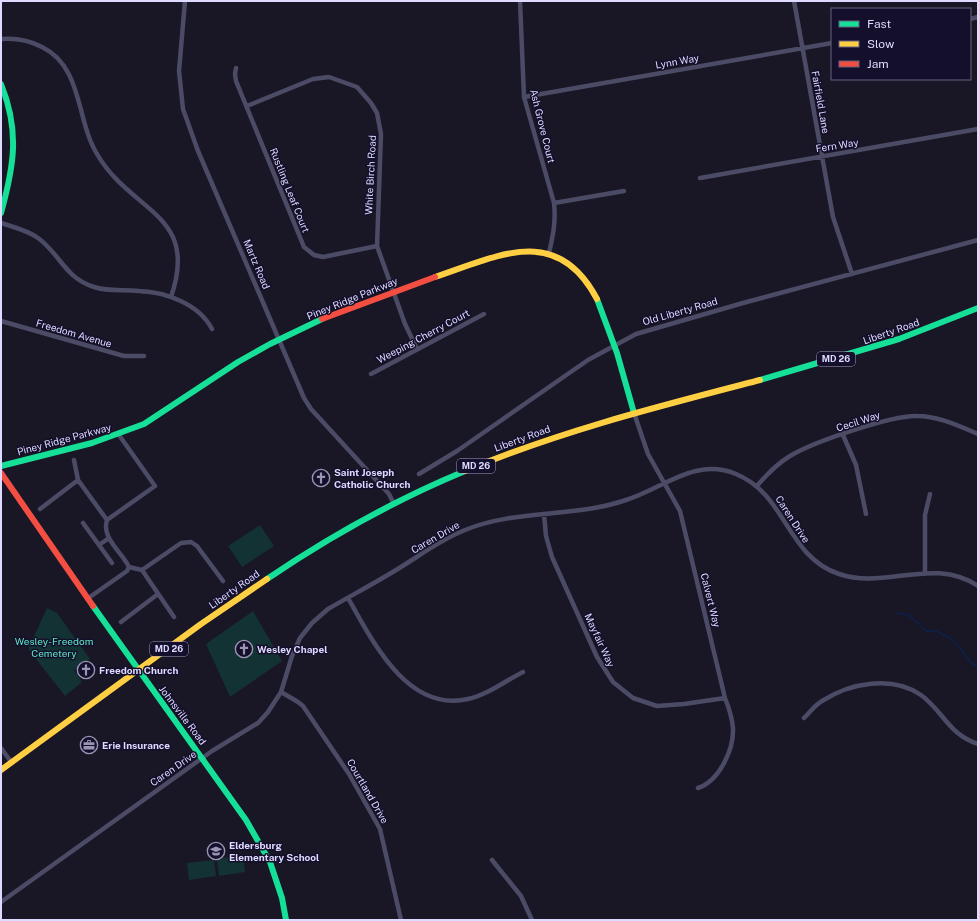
<svg xmlns="http://www.w3.org/2000/svg" width="979" height="921" viewBox="0 0 979 921" font-family="'Public Sans',sans-serif">
  <style>
    .green { fill: #133233 }
    .lines { fill: none; stroke-linecap: round; stroke-linejoin: round }
    .stream { stroke: #0b224c; stroke-width: 1.5 }
    .street { stroke: #4c4b66; stroke-width: 4.5 }
    .fast { stroke: #16e098; stroke-width: 6 }
    .slow { stroke: #ffcf43; stroke-width: 6 }
    .jam { stroke: #f24e42; stroke-width: 6 }
    .labels { text-anchor: middle; stroke-width: 3; stroke-linejoin: round; paint-order: stroke }
    .shield { fill: #14102c; stroke: #a29dc0; stroke-width: 1 }
    .shield-label { font-size: 9px; font-weight: bold; fill: #dfdaff }
    .street-label { font-size: 10px; fill: #dfdaff; stroke: #14102c }
    .poi-label { font-size: 10px; font-weight: bold; fill: #dfdaff; stroke: #14102c; text-anchor: start }
    .park-label { font-size: 10px; fill: #5ee7c5; stroke: #14102c }
  </style>
  <rect width="100%" height="100%" fill="#191626"/>
  <path class="green" d="M260,525L274,546L242,567L228,546Z
    M47,608L57,613L90,659L74,670L82,682L65,696L29,650V647Z
    M253,611L282,661L230,697L206,644Z
    M243,855L245,872L219,876L217,859Z
    M214,860L216,876L189,880L187,863Z"/>
  <g class="lines">
    <path class="stream" d="M897,613L909,615L926,631H936L950,638L959,646L970,662L978,667"/>
    <path class="street" d="M185,1L179,71L183,109L198,151L304,398L311,409L389,494L394,504
      M520,1L524,97L554,203C556,221 553,236 549,253
      M794,1L833,217L852,274
      M970,19L978,17
      M1,39C15,38 29,40 42,47C83,67 76,120 97,154C131,213 200,213 171,297
      M236,68L235,74L236,81L304,247L314,255L323,257L377,246
      M524,97L832,43
      M247,106L313,79L329,77L357,87L371,103L377,113L381,134L377,246L405,324L417,349
      M700,178L978,129
      M554,203L624,191
      M1,223C13,227 27,230 38,238C60,254 65,278 94,287C109,292 124,289 139,291C166,292 199,304 212,329
      M1,321L124,356H144
      M371,374L484,314
      M634,413L648,454L680,511L725,698C729,708 732,717 733,728C734,750 719,781 698,788
      M119,435L155,486L107,520C101,538 122,552 129,567
      M843,435L856,465L866,514
      M74,460L78,480L107,520
      M419,474L457,451L588,360L636,334L743,303L978,240
      M757,486C767,474 777,464 790,456C813,442 892,415 917,416C938,416 959,426 978,434
      M40,509L78,480
      M544,514L546,536L552,557L597,657L613,682L633,698L657,706L684,704L725,698
      M83,523L112,563
      M99,545L109,538
      M129,567L142,570L174,617
      M142,570L181,543L191,542L197,546L223,581
      M925,572V515L930,494
      M348,598C372,640 407,713 468,699C487,695 505,681 523,672
      M87,599L127,571L129,567
      M121,622L158,594
      M281,692L298,702L303,706L349,774L380,829L401,920
      M804,718C810,712 815,705 822,701C850,683 892,675 921,695C944,712 948,734 978,744
      M1,748L12,763
      M492,860L521,896L532,920
      M1,902L212,751L258,723L268,712L281,692L292,656L300,638L312,623L328,609C352,595 377,582 401,567C422,554 442,539 465,530C516,509 574,518 626,500C664,488 695,457 736,474C787,495 786,556 839,574C885,590 933,556 978,586"/>
    <path class="fast" d="M1,84C20,131 14,166 1,213
      M597,299L617,353L634,413
      M760,380L899,339L978,308
      M1,466L92,443L144,424L238,362L270,344L322,319
      M267,579C329,537 395,500 465,471
      M93,606L246,820L270,862L282,898L286,920"/>
    <path class="slow" d="M435,277C498,256 557,223 597,299
      M465,471C560,431 660,406 760,380
      M1,770L201,624L267,579"/>
    <path class="jam" d="M322,319L435,277
      M1,473L93,606"/>
  </g>
  <defs>
    <symbol id="church-ring" viewBox="-11 -11 22 22"><circle r="9.5" fill="#14102c" stroke="#9a95b3" stroke-width="1.5"/><path d="M-1.2-6h2.4v3.5h3.3v2.4h-3.3V6h-2.4V-.1h-3.3v-2.4h3.3Z" fill="#9a95b3"/></symbol>
    <symbol id="office-ring" viewBox="-11 -11 22 22"><circle r="9.5" fill="#14102c" stroke="#9a95b3" stroke-width="1.5"/><path d="M-6-3h4V-5.5h4V-3h4V5H-6ZM-1-4.5V-3h2v-1.5ZM-6 0V1H6V0Z" fill="#9a95b3"/></symbol>
    <symbol id="school-ring" viewBox="-11 -11 22 22"><circle r="9.5" fill="#14102c" stroke="#9a95b3" stroke-width="1.5"/><path d="M0-5L7-2L0 1L-7-2ZM-4 1L0 2.5L4 1V4Q0 6-4 4Z" fill="#9a95b3"/></symbol>
  </defs>
  <g fill-rule="evenodd">
    <use href="#church-ring" x="311" y="468" width="20" height="20"/>
    <use href="#church-ring" x="234" y="639" width="20" height="20"/>
    <use href="#church-ring" x="76" y="660" width="20" height="20"/>
    <use href="#office-ring" x="79" y="735" width="20" height="20"/>
    <use href="#school-ring" x="206" y="841" width="20" height="20"/>
  </g>
  <g class="labels">
    <g class="shield">
      <rect x="817" y="352" width="38" height="14" rx="3"/>
      <rect x="457" y="459" width="38" height="14" rx="3"/>
      <rect x="150" y="642" width="38" height="14" rx="3"/>
    </g>
    <g class="shield-label">
      <text x="836" y="362">MD 26</text>
      <text x="476" y="469">MD 26</text>
      <text x="169" y="652">MD 26</text>
    </g>
    <g class="street-label">
      <text transform="translate(677 61) rotate(-10)" y="4">Lynn Way</text>
      <text transform="translate(821 102) rotate(80)" y="4">Fairfield Lane</text>
      <text transform="translate(543 126) rotate(76)" y="4">Ash Grove Court</text>
      <text transform="translate(837 145) rotate(-9)" y="4">Fern Way</text>
      <text transform="translate(370 175) rotate(-87)" y="4">White Birch Road</text>
      <text transform="translate(290 190) rotate(68)" y="4">Rustling Leaf Court</text>
      <text transform="translate(257 264) rotate(67)" y="4">Martz Road</text>
      <text transform="translate(352 298) rotate(-22)" y="4">Piney Ridge Parkway</text>
      <text transform="translate(680 311) rotate(-16)" y="4">Old Liberty Road</text>
      <text transform="translate(891 331) rotate(-19)" y="4">Liberty Road</text>
      <text transform="translate(74 333) rotate(16)" y="4">Freedom Avenue</text>
      <text transform="translate(423 336) rotate(-28)" y="4">Weeping Cherry Court</text>
      <text transform="translate(858 421) rotate(-18)" y="4">Cecil Way</text>
      <text transform="translate(522 438) rotate(-20)" y="4">Liberty Road</text>
      <text transform="translate(64 439) rotate(-15)" y="4">Piney Ridge Parkway</text>
      <text transform="translate(793 519) rotate(57)" y="4">Caren Drive</text>
      <text transform="translate(435 537) rotate(-30)" y="4">Caren Drive</text>
      <text transform="translate(234 589) rotate(-35)" y="4">Liberty Road</text>
      <text transform="translate(711 600) rotate(76)" y="4">Calvert Way</text>
      <text transform="translate(600 640) rotate(65)" y="4">Mayfair Way</text>
      <text transform="translate(183 715) rotate(53)" y="4">Johnsville Road</text>
      <text transform="translate(173 768) rotate(-35)" y="4">Caren Drive</text>
      <text transform="translate(368 791) rotate(60)" y="4">Courtland Drive</text>
    </g>
    <g class="poi-label">
      <text x="334" y="476">Saint Joseph<tspan x="334" dy="12">Catholic Church</tspan></text>
      <text x="257" y="653">Wesley Chapel</text>
      <text x="99" y="674">Freedom Church</text>
      <text x="102" y="749">Erie Insurance</text>
      <text x="229" y="849">Eldersburg<tspan x="229" dy="12">Elementary School</tspan></text>
    </g>
    <g class="park-label">
      <text x="54" y="645">Wesley-Freedom<tspan x="54" dy="12">Cemetery</tspan></text>
    </g>
  </g>
  <rect width="979" height="921" fill="none" stroke="#dfdaff" stroke-width="4"/>
  <rect x="831" y="8" width="140" height="72" fill="#14102c" stroke="#656180"/>
  <rect x="839" y="21" width="20" height="6" fill="#16e098" stroke="#656180"/>
  <text x="867" y="28" font-size="12" fill="#dfdaff">Fast</text>
  <rect x="839" y="41" width="20" height="6" fill="#ffcf43" stroke="#656180"/>
  <text x="867" y="48" font-size="12" fill="#dfdaff">Slow</text>
  <rect x="839" y="61" width="20" height="6" fill="#f24e42" stroke="#656180"/>
  <text x="867" y="68" font-size="12" fill="#dfdaff">Jam</text>
</svg>
